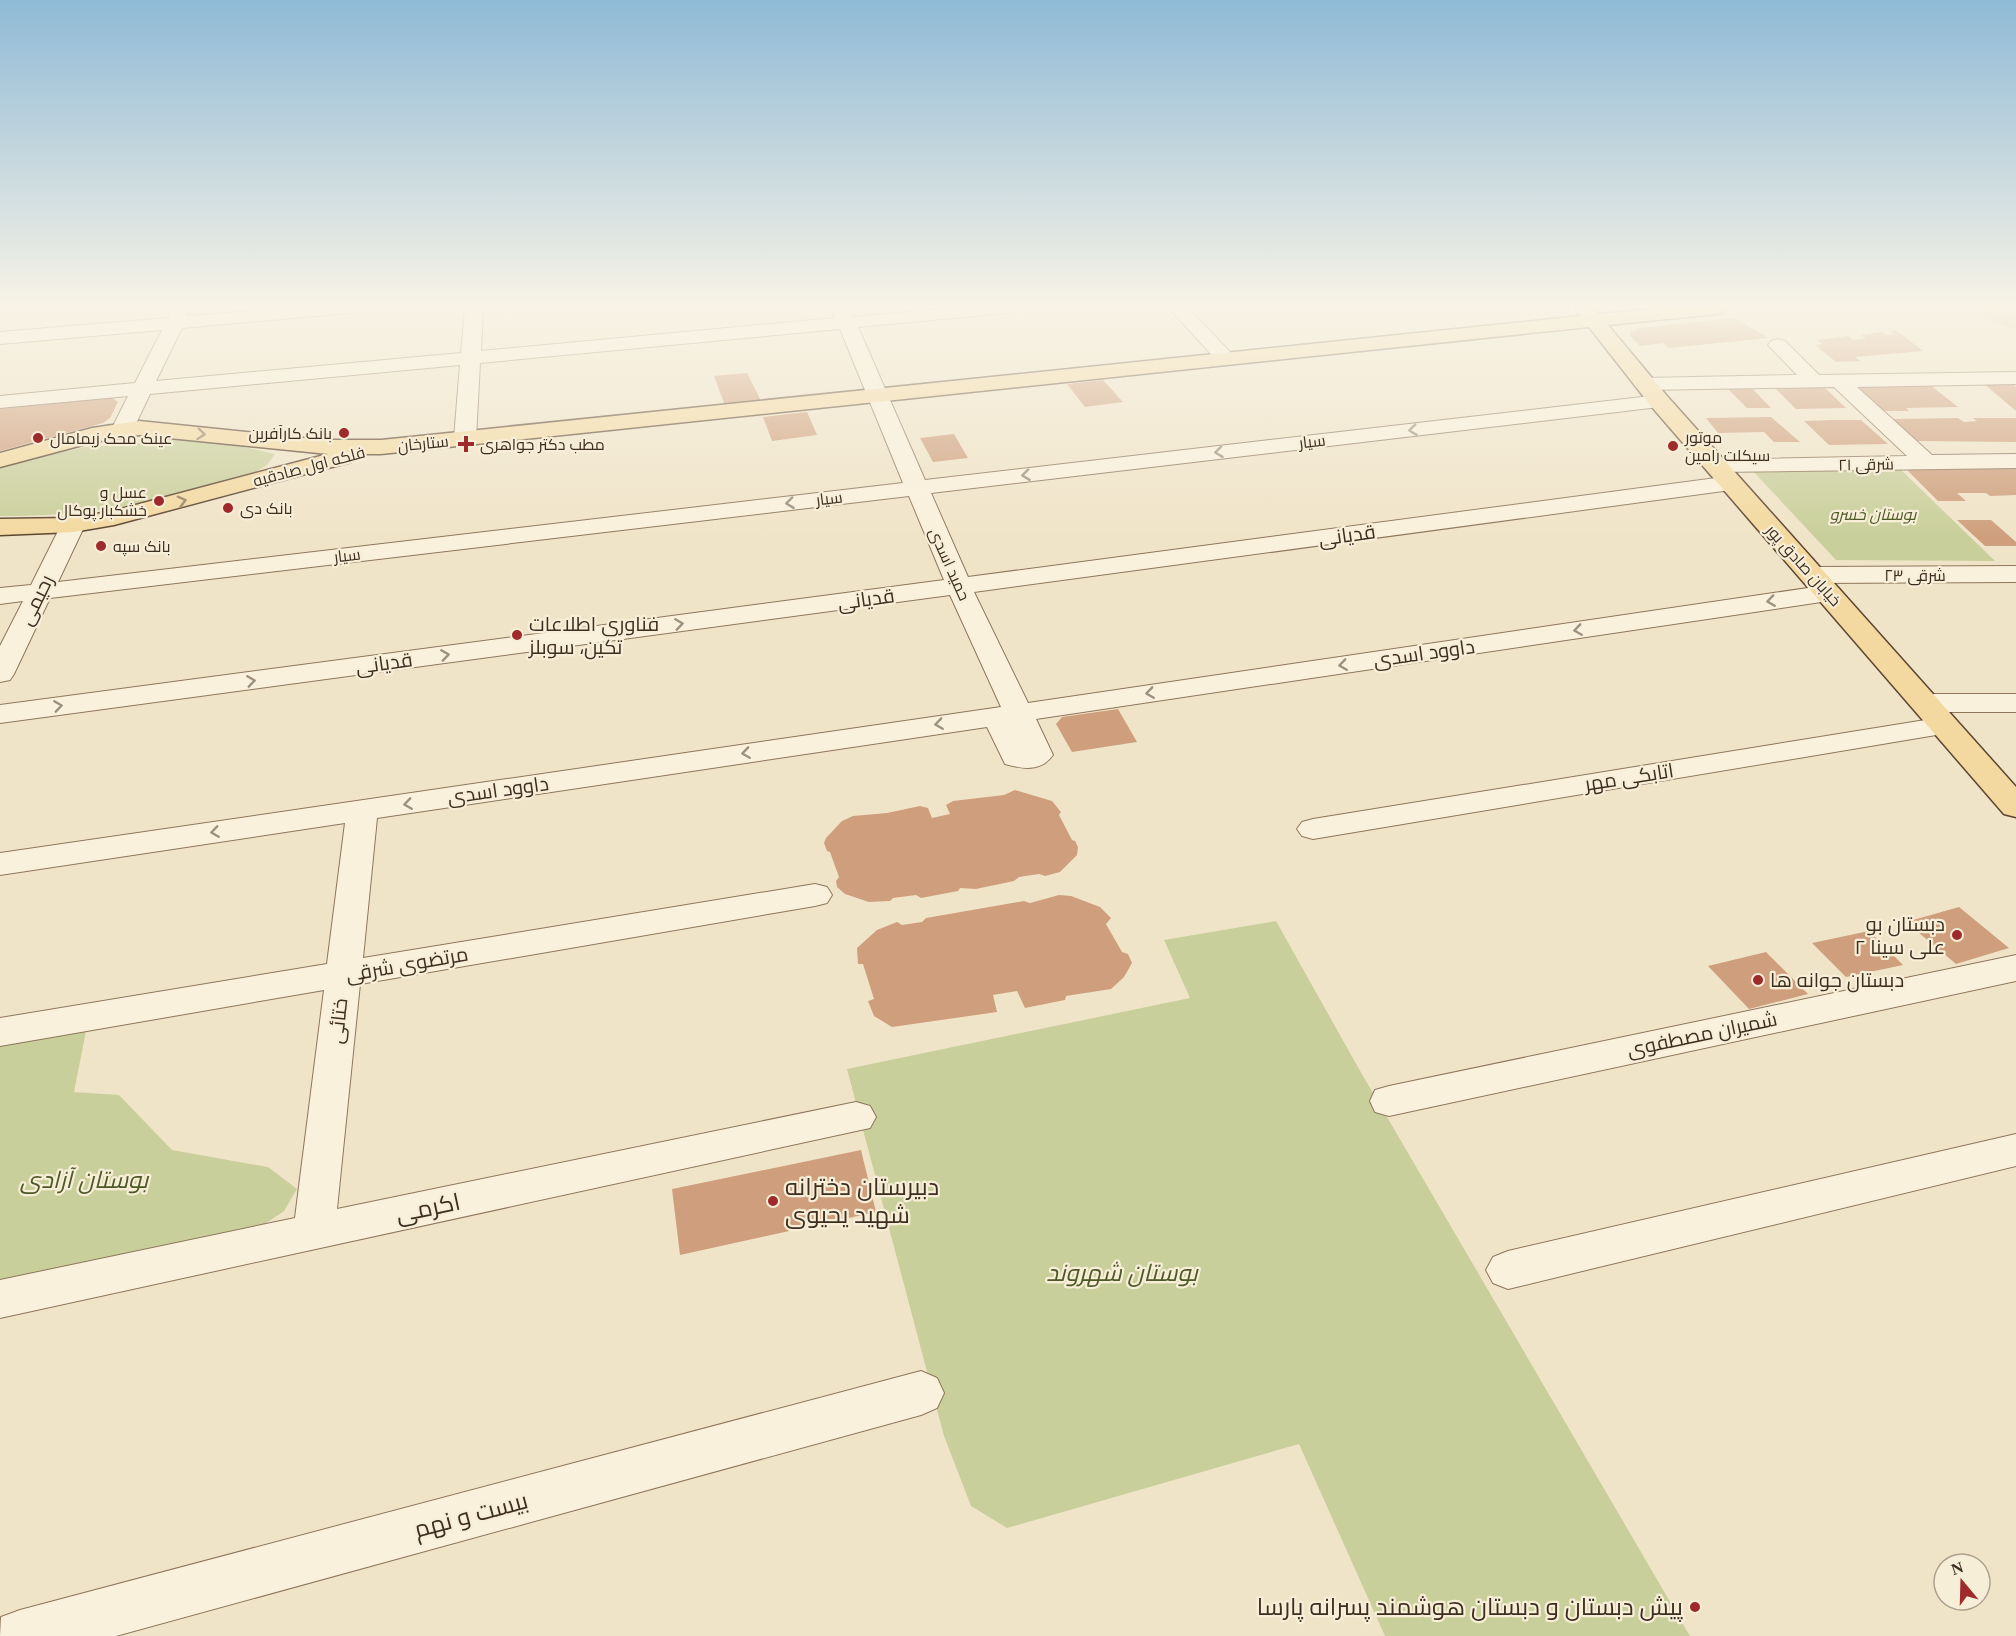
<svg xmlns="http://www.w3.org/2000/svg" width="2016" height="1636" viewBox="0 0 2016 1636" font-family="'Times New Roman',Cairo,serif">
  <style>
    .green { fill: #c9cf9b }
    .building { fill: #cf9f7d }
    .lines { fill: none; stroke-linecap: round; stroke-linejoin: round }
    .minor-casing { stroke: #8d765c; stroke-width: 2 }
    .major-casing { stroke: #5b4430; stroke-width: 3 }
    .minor { fill: #faf1dc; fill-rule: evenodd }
    .major { fill: #f3d9a0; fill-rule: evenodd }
    .oneway { stroke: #9c907e }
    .oneway2 { stroke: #988460 }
    .poi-dot { fill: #9e2a2b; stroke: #f7eed8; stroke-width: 2 }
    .labels { text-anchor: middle; stroke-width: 4.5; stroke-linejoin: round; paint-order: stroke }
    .far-poi-label { font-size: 16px; fill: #3d2e20; stroke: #f7eed8; text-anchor: start }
    .far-street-label { font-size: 16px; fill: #3d2e20; stroke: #f7eed8 }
    .far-park-label { font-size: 16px; font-style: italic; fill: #4d5a26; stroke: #f7eed8 }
    .street-label { font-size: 20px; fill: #3d2e20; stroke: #f7eed8 }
    .poi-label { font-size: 20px; fill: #3d2e20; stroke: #f7eed8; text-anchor: start }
    .near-park-label { font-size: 24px; font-style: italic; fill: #4d5a26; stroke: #f7eed8 }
    .near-poi-label { font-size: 24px; fill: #3d2e20; stroke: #f7eed8; text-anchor: start }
    .near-street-label { font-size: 24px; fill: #3d2e20; stroke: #f7eed8 }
  </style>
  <rect width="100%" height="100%" fill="#f0e4c8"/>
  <path class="green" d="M1963,308H1999L2016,317V330Z
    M174,440L226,443L275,454L267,465L255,472C174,501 87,517 0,516V466L85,447Z
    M1898,467L1995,561L1836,560L1751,469Z
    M1276,921L1359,1069L1690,1636H1385L1299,1444L1007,1528L971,1506L944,1436L847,1069L1190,998L1164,940Z
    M87,1026L74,1092L119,1095L172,1150L268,1167L297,1189L284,1211L256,1230L0,1283V1042Z"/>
  <path class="building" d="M1734,318L1768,338L1669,348L1663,343L1640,346L1630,336L1631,332L1639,328Z
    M1896,330L1923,351L1855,357L1860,361L1836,362L1815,345L1822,344L1817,340L1848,336L1853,340L1866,339L1861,335L1882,332L1886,335H1894L1890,332Z
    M747,373L764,407L727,411L714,376Z
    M1103,380L1123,402L1085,407L1067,384Z
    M1983,383L2014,385L2016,387V411Z
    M1929,384L1958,407L1906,408L1909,411H1882L1853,385Z
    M1750,386L1771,408H1747L1726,387Z
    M1823,386L1846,408L1796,409L1774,387Z
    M111,397L118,402L110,418L103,423L0,451V409Z
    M807,412L817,435L772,441L763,417Z
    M1771,417L1800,442H1774L1764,432L1718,433L1706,418Z
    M1958,418L1964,422L1977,421L1973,418H2016V442L1917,441L1890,419Z
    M1831,420H1861L1888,444L1829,445L1804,421Z
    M954,434L968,458L933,462L920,438Z
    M1904,467H2016V495L1990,496L1986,493H1957L1966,501H1938Z
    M1957,520H1991L2016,542V546H1985Z
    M1118,709L1137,742L1072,752L1056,724L1062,717Z
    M1015,790L1052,801L1061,812L1059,815L1072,840L1075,841L1078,847L1077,855L1060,872L1045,876L1039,874L1019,877L1014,881L976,889L960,888L958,891L921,898L916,895L893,898L890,901L869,902L845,894L837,887L836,881L839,877L830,852L827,851L824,843L826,838L842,821L853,816L887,813L920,806L928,808L932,818L950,814L946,805L953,801L1004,795Z
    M1059,895L1071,896L1100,907L1111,918L1106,924L1122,952L1128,954L1132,963L1124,977L1111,989L1066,996L1065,1000L1025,1008L1017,991L993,995L997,1012L892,1027L874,1016L868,1001L874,999L863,964H858L857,948L877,930L897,922L902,925L922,922L926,918L1024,901L1030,903Z
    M1959,907L2009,948L1956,964L1906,922Z
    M1869,931L1903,965L1846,977L1812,943Z
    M1766,952L1808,994L1749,1009L1708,966Z
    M861,1150L876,1212L680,1255L672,1189Z"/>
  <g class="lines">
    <defs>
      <path id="minor" d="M173,308H191L187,316L290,308H358L355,312L349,313L182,328L156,381L461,353L465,308H483L481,351L835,318L831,308H849L853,317L952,308H1015L1012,312L1006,313L858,327L925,480L1659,395L1666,397L1669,401L1666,405L1659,407L931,493L968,577L1731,476L1739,478L1742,483L1739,488L1731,490L974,592L1028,703L1828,585L1837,588L1841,593L1837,598L1828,601L1036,719L1053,755C1041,772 1023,769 1005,764L987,727L377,818L363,958L815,884L827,887L832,895L827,903L815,906L360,984L337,1209L856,1102L870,1106L876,1117L870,1128L0,1318V1280L295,1218L324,990L0,1046V1018L327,964L345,823L0,875V853L1001,707L950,595L0,723V705L944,580L909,496L50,598L14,674L10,680L0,682V646L23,601L0,604V588L31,585L61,525L65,520L73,518L81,520L85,525L58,582L903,483L840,329L480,363L476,438L473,443L465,444L457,443L454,438L460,365L150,394L133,430L130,435L122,436L114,435L111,430L128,396L0,408V396L135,383L162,330L0,344V332L168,318Z
        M1169,308H1188L1233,355L1236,359L1233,363H1219Z
        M1778,339L1785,341L1819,375L2016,372V384L1857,387L1932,455L2016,454V468L1716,472L1708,470L1705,465L1708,460L1907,456L1834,387L1644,390L1637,388L1634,384L1637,380L1644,378L1797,375L1768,345L1771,341Z
        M2016,566V582L1814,583L1805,580L1801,575L1805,570L1814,567Z
        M1926,694H2016V712H1926L1916,709L1912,703L1916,697Z
        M1944,717L1954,720L1959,726L1954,732L1313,839L1302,836L1297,829L1302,822L1313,819Z
        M2016,955V981L1389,1116L1375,1112L1370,1101L1375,1090L1389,1086Z
        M2016,1134V1166L1508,1289L1493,1283L1486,1270L1493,1257L1508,1251Z
        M921,1371L937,1378L944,1393L937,1408L921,1415L116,1636H0L1,1617L20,1610Z"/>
      <path id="major" d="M1575,308H1594L1599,314L1666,308H1726L1724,312L1717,314L1608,325L1667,396L2016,787V817L2004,814L1651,406L1589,327L381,454H352L355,457L351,462L114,525L73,532L0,535V519L73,518L113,511L328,454L139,435L94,442L0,467V453L92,428L139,421L323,440H381L1581,316Z"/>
    </defs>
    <use href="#minor" class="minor-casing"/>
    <use href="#major" class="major-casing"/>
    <use href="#minor" class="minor"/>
    <use href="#major" class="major"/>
  </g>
  <defs><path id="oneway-chevron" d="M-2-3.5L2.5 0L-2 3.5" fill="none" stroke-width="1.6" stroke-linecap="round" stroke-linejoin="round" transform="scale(1.5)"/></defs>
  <g class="oneway">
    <use href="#oneway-chevron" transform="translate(1413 430) rotate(173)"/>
    <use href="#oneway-chevron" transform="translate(1219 452) rotate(173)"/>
    <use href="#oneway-chevron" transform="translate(1026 475) rotate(173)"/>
    <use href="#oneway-chevron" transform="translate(790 503) rotate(173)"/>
    <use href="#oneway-chevron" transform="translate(1771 601) rotate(172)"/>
    <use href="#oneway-chevron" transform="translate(679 624) rotate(-8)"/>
    <use href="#oneway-chevron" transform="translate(1578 630) rotate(172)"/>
    <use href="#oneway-chevron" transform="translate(445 655) rotate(-8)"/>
    <use href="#oneway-chevron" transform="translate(1343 665) rotate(172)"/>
    <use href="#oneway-chevron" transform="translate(251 681) rotate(-8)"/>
    <use href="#oneway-chevron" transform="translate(1150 693) rotate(172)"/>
    <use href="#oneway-chevron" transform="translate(58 706) rotate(-8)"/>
    <use href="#oneway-chevron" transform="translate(939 724) rotate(172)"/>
    <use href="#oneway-chevron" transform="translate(746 753) rotate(172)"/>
    <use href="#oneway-chevron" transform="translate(408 804) rotate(172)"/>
    <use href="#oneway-chevron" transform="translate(215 832) rotate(172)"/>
  </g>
  <g class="oneway2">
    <use href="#oneway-chevron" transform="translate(201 434) rotate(6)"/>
    <use href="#oneway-chevron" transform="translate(182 501) rotate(-15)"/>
  </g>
  <linearGradient id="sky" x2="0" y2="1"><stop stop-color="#8fbad6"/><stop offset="0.57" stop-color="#f8f3e6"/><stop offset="1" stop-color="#f8f3e6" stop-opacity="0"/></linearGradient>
  <rect width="2016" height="537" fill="url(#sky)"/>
  <g class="poi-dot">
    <circle cx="344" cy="433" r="6"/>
    <circle cx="38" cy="438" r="6"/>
    <path d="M463 435h6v6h6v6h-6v6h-6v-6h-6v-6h6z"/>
    <circle cx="1673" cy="446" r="6"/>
    <circle cx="159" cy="501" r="6"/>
    <circle cx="228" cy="508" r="6"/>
    <circle cx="101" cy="546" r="6"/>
    <circle cx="517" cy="635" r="6"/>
    <circle cx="1957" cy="935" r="6"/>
    <circle cx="1758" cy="980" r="6"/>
    <circle cx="773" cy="1201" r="6"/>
    <circle cx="1695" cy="1607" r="6"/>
  </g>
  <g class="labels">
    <g class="far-poi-label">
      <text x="332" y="439" text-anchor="end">بانک کارآفرین</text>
      <text x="1685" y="443">موتور<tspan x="1685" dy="18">سیکلت رامین</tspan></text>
      <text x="50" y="444">عینک محک زیمامال</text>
      <text x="480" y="450">مطب دکتر جواهری</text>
      <text x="147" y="498" text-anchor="end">عسل و<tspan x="147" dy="18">خشکبار پوکال</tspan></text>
      <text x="240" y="514">بانک دی</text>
      <text x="113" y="552">بانک سپه</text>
    </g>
    <g class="far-street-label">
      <text transform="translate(1312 441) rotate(-7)" y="6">سیار</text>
      <text transform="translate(423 443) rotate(-6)" y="6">ستارخان</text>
      <text transform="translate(1866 464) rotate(-1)" y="6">۲۱ شرقی</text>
      <text transform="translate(309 466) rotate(-15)" y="6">فلکه اول صادقیه</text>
      <text transform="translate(829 498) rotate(-7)" y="6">سیار</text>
      <text transform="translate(347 555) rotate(-7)" y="6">سیار</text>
      <text transform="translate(950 564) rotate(66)" y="6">حمید اسدی</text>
      <text transform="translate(1804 565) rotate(48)" y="6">خیابان صادق پور</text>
      <text x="1915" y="581">۲۳ شرقی</text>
    </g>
    <g class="far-park-label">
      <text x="1873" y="520">بوستان خسرو</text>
    </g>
    <g class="street-label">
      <text transform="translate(1347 535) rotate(-8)" y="7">قدیانی</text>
      <text transform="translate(866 599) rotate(-8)" y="7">قدیانی</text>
      <text transform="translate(36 600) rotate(-64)" y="7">رحیمی</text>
      <text transform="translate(1424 653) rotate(-8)" y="7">داوود اسدی</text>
      <text transform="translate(384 663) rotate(-8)" y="7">قدیانی</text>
      <text transform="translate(1629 777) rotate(-9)" y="7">اتابکی مهر</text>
      <text transform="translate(498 790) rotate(-8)" y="7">داوود اسدی</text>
      <text transform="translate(407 964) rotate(-10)" y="7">مرتضوی شرقی</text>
      <text transform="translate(338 1021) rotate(-84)" y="7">ختائی</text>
      <text transform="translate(1702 1034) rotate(-12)" y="7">شمیران مصطفوی</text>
    </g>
    <g class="poi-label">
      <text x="529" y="631">فناوری اطلاعات<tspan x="529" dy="23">تکین، سوبلز</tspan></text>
      <text x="1945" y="931" text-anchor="end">دبستان بو<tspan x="1945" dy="23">علی سینا ۲</tspan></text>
      <text x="1770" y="987">دبستان جوانه ها</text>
    </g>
    <g class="near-park-label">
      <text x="84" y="1188">بوستان آزادی</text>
      <text x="1122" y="1281">بوستان شهروند</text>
    </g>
    <g class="near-poi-label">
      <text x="785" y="1195">دبیرستان دخترانه<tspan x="785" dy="28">شهید یحیوی</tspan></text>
      <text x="1683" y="1615" text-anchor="end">پیش دبستان و دبستان هوشمند پسرانه پارسا</text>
    </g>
    <g class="near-street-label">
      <text transform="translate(428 1208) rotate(-12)" y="8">اکرمی</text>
      <text transform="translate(471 1515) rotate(-15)" y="8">بیست و نهم</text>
    </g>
  </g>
  <g transform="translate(1962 1582) rotate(341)"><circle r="28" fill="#f7eed8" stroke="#ada18e" stroke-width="1.5"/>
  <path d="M0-4.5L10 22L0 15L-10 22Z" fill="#9e2a2b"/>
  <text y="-9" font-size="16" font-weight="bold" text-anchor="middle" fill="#3d2e20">N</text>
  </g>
</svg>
